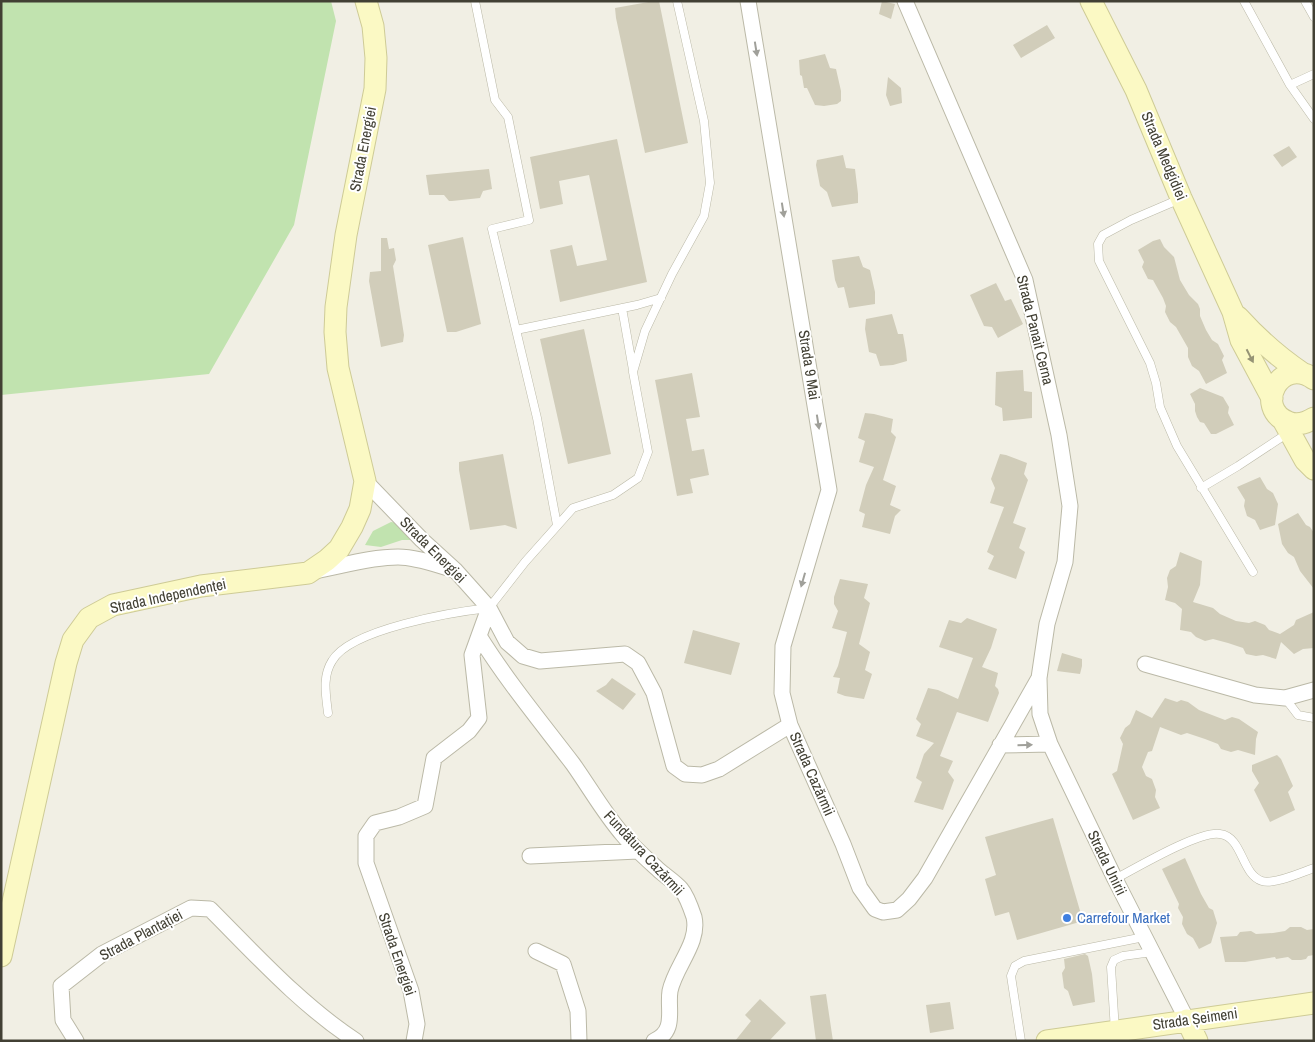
<svg xmlns="http://www.w3.org/2000/svg" width="1315" height="1042" viewBox="0 0 1315 1042" font-family="'Archivo Narrow',sans-serif">
  <style>
    .green { fill: #c1e3af }
    .building { fill: #d1cdba }
    .lines { fill: none; stroke-linecap: round; stroke-linejoin: round }
    .lane-casing { stroke: #bbb9a7; stroke-width: 9 }
    .street-casing { stroke: #bbb9a7; stroke-width: 17 }
    .secondary-casing { stroke: #cecb96; stroke-width: 23 }
    .lane { stroke: #fff; stroke-width: 8 }
    .street { stroke: #fff; stroke-width: 15 }
    .secondary { stroke: #fbf9c4; stroke-width: 21 }
    .oneway { fill: #a0a09a }
    .oneway2 { fill: #959375 }
    .shop-dot { fill: #3f7fe0; stroke: #fff; stroke-width: 2 }
    .labels { text-anchor: middle; stroke-width: 4; stroke-linejoin: round; paint-order: stroke }
    .street-label { font-size: 15px; fill: #424034; stroke: #fff }
    .shop-label { font-size: 15px; fill: #366cbe; stroke: #fff; text-anchor: start }
  </style>
  <rect width="100%" height="100%" fill="#f1efe4"/>
  <path class="green" d="M1,1H331L336,21L294,225L209,374L1,395Z
    M391,522L410,525L418,540H402L381,547L365,545L373,531Z"/>
  <path class="building" d="M654,1H659L688,143L645,153L616,18L615,8Z
    M882,1L895,4L891,19L879,14Z
    M1047,25L1055,38L1021,58L1013,45Z
    M825,54L830,68L836,69L841,91V101L837,104L824,106L815,105L807,88H804L802,76L800,75L799,60Z
    M888,77L901,88L902,103L890,106L886,95Z
    M617,139L647,282L560,302L550,250L572,245L577,266L607,260L589,175L559,181L563,204L540,209L530,157Z
    M1289,146L1297,157L1282,167L1273,155Z
    M843,155L846,168L855,169L858,194V203L832,207L827,192L820,186L816,165L817,160Z
    M489,169L492,189L483,191L480,198L452,201H449L444,195H429L426,175Z
    M463,237L481,324L456,332H447L428,245Z
    M381,238H387L389,249L394,248L396,260L393,266L404,335L403,342L381,347L369,281L370,272L381,271Z
    M1160,239L1164,247L1174,257L1180,280L1189,295L1198,304L1200,309V316L1206,330L1212,340L1218,344L1224,356L1222,360L1227,373L1206,384L1199,371L1192,366L1188,357V348L1176,327L1170,322L1165,312L1166,306L1163,298L1153,280L1148,279L1142,267L1144,262L1138,250L1153,241Z
    M859,256L863,267L870,270L875,292V304L849,308L844,287L838,288L835,280L832,260Z
    M996,283L1005,301L1011,299L1023,324L998,338L992,327L984,326L970,295Z
    M892,314L898,334H903L906,351L907,361L893,365L880,366L876,354L869,352L865,329L866,319Z
    M584,329L611,454L568,464L540,339Z
    M1023,370L1024,391L1032,392V418L1003,421L1002,408L995,405L996,372Z
    M692,373L700,417L686,419L692,451L704,449L709,475L690,479L693,493L677,496L655,380Z
    M1200,388L1223,397L1229,407L1228,413L1234,425L1216,434H1211L1204,423L1200,422L1197,417L1195,411V404L1190,394Z
    M865,413L874,414L893,419L891,432L896,437L883,480L896,486L890,505L901,510L895,516L890,534L862,527L865,514L859,511L866,485L874,467L859,462L865,441L858,438Z
    M503,454L517,529L505,525L470,530L459,470V462Z
    M1000,454L1006,455L1027,463L1024,474L1028,480L1013,523L1026,528L1019,548L1025,552L1016,579L988,569L994,556L987,552L1004,507L990,503L995,488L991,479Z
    M1260,477L1267,489L1273,493L1278,504L1275,525L1260,530L1255,520L1247,516L1244,506L1245,500L1237,487Z
    M1298,513L1306,525L1310,527L1314,533V589L1300,571L1294,557L1288,553L1282,544L1278,524Z
    M1180,552L1202,561L1200,585L1193,602L1213,608L1220,614L1236,621L1249,623L1255,621L1265,625L1269,630L1280,634L1294,625L1296,620L1314,612V648L1303,649L1294,654L1281,642L1276,659L1263,655L1256,656L1246,654L1243,648L1228,643L1213,639L1205,641L1196,637L1191,632L1180,630L1182,609L1175,603L1165,600L1168,587L1167,578L1170,570L1176,566Z
    M840,579L868,584L864,598L870,603L859,644L870,652L865,670L872,674L864,699L845,696L837,693L840,678L833,677L838,666L847,632L832,628L838,611L834,604V597Z
    M967,618L997,629L991,648L982,667L998,673L995,686L998,689L999,693L988,722L957,712L940,756L953,761L948,772L954,780L943,810L914,802L922,782L916,778L924,754L934,743L916,736L921,724L916,719L928,688L938,690L958,699L973,658L939,647L949,620L961,623Z
    M693,630L740,643L731,675L684,663Z
    M1062,653L1082,659V666L1080,674L1057,671Z
    M612,678L636,694L623,710L596,691L606,685Z
    M1165,698L1177,702L1181,700L1188,702L1199,710L1225,720L1232,717L1239,719L1258,732L1256,739L1255,755L1238,750L1231,752L1221,749L1218,744L1205,739L1187,733L1181,735L1160,727L1152,751L1148,752L1142,767L1146,776L1152,779L1156,790L1155,797L1160,808L1133,820L1112,774L1117,771L1123,744L1120,738L1125,728L1130,724L1136,710L1152,718Z
    M1277,755L1281,759L1293,786L1288,792L1295,810L1270,822L1254,790L1259,783L1252,771V765Z
    M1053,818L1083,921L1017,940L1009,912L995,916L985,879L996,875L985,837Z
    M1185,858L1201,894L1209,908L1213,910L1217,923L1211,943L1199,949L1193,938L1187,934L1182,924L1183,917L1178,908L1179,904L1162,869Z
    M1290,927H1301L1307,930L1314,929V955L1308,956L1306,959L1301,960H1292L1288,957L1276,959L1275,957L1245,962H1225L1220,937L1237,936L1240,932L1251,931L1256,934L1273,933L1285,931Z
    M1085,954L1088,956L1092,974L1095,1002L1073,1006L1068,991L1064,988L1062,973L1065,968L1064,959Z
    M826,994L833,1041H816L810,996Z
    M760,999L786,1023L769,1041H735L751,1021L745,1015Z
    M950,1002L954,1029L930,1033L926,1005Z"/>
  <g class="lines">
    <defs>
      <path id="lane" d="M475,1L495,100L508,117L529,220L492,229L537,418L557,525
        M1244,1L1290,85L1314,119
        M1305,1L1314,17
        M1290,85L1314,74
        M1180,199L1131,220L1103,235L1098,244L1099,261L1150,363L1156,383L1160,407L1177,446L1253,572
        M622,308L633,370
        M516,330L637,305L661,298
        M1201,488L1238,466L1288,433
        M1285,698L1298,715L1314,718
        M328,713C326,695 322,677 332,661C350,629 453,612 489,608L525,562L573,508L613,495L638,478L648,452L633,372L645,331L672,274L704,216L710,183L704,121L677,1
        M1115,879C1136,868 1200,830 1220,834C1243,837 1241,874 1262,881C1274,885 1302,872 1314,868
        M1115,1031L1111,967L1114,960L1123,956L1152,952
        M1021,1041L1011,976L1015,966L1024,961L1144,937"/>
      <path id="street" d="M748,1L829,490L783,646L782,693L790,725
        M905,1L1025,280L1059,435L1070,506L1065,562L1047,624L1039,678L1040,714L1050,744L1115,879L1187,1020
        M365,481L422,540L455,570L489,608L507,642L523,656L540,661L625,654L638,663L654,693L674,766L685,774L702,775L719,769L790,725L843,844L860,888L875,909L883,912L897,910L909,899L925,878L1039,678
        M314,571C342,566 370,557 398,557C416,557 434,564 451,569
        M479,636C507,681 541,722 573,764C590,788 604,813 623,835C634,848 648,860 661,872C667,877 676,883 681,889C687,896 691,908 694,917C700,943 675,966 670,991C667,1009 677,1031 654,1041
        M1145,664L1255,695L1285,698L1314,690
        M1000,745L1050,744
        M530,856L638,851
        M536,951L563,964L578,1011L579,1041
        M76,1041L63,1020L61,986L102,954L191,908L210,909C256,955 301,1005 356,1041
        M414,1041L417,1024L411,991L366,863V836L375,823L399,817L425,806L434,758L469,731L479,718L472,655L489,608"/>
      <path id="secondary" d="M1091,1L1136,90L1181,198L1233,312L1241,340L1272,398
        M1238,317C1258,339 1278,357 1302,373
        M1314,379C1280,355 1253,408 1288,422C1297,426 1306,423 1314,418
        M1283,420L1305,460L1314,469
        M1,956L66,663L73,640L89,618L113,605L201,586L308,573L327,560L339,549L352,527L360,509L365,481L338,368L335,332L336,307L346,235L375,89L376,58L373,26L366,1
        M1187,1020L1197,1041
        M1047,1041L1314,1003"/>
    </defs>
    <use href="#lane" class="lane-casing"/>
    <use href="#street" class="street-casing"/>
    <use href="#secondary" class="secondary-casing"/>
    <use href="#lane" class="lane"/>
    <use href="#street" class="street"/>
    <use href="#secondary" class="secondary"/>
  </g>
  <defs><path id="oneway-solid" d="M-6-.8H1V-3.2L6.5 0L1 3.2V.8H-6Z" transform="scale(1.25)"/></defs>
  <g class="oneway">
    <use href="#oneway-solid" transform="translate(756 49) rotate(81)"/>
    <use href="#oneway-solid" transform="translate(783 210) rotate(81)"/>
    <use href="#oneway-solid" transform="translate(818 422) rotate(81)"/>
    <use href="#oneway-solid" transform="translate(803 580) rotate(106)"/>
    <use href="#oneway-solid" transform="translate(1025 745) rotate(-1)"/>
  </g>
  <use class="oneway2" href="#oneway-solid" transform="translate(1250 356) rotate(63)"/>
  <circle class="shop-dot" cx="1067" cy="918" r="5"/>
  <g class="labels">
    <g class="street-label">
      <text transform="translate(363 149) rotate(-79)" y="5">Strada Energiei</text>
      <text transform="translate(1164 156) rotate(67)" y="5">Strada Medgidiei</text>
      <text transform="translate(1035 330) rotate(76)" y="5">Strada Panait Cerna</text>
      <text transform="translate(809 365) rotate(81)" y="5">Strada 9 Mai</text>
      <text transform="translate(433 550) rotate(45)" y="5">Strada Energiei</text>
      <text transform="translate(168 596) rotate(-12)" y="5">Strada Independenței</text>
      <text transform="translate(812 774) rotate(66)" y="5">Strada Cazărmii</text>
      <text transform="translate(644 853) rotate(47)" y="5">Fundătura Cazărmii</text>
      <text transform="translate(1107 863) rotate(64)" y="5">Strada Unirii</text>
      <text transform="translate(141 935) rotate(-28)" y="5">Strada Plantației</text>
      <text transform="translate(397 954) rotate(71)" y="5">Strada Energiei</text>
      <text transform="translate(1195 1019) rotate(-8)" y="5">Strada Șeimeni</text>
    </g>
    <g class="shop-label">
      <text x="1077" y="923">Carrefour Market</text>
    </g>
  </g>
  <rect width="1315" height="1042" fill="none" stroke="#424034" stroke-width="5"/>
</svg>
